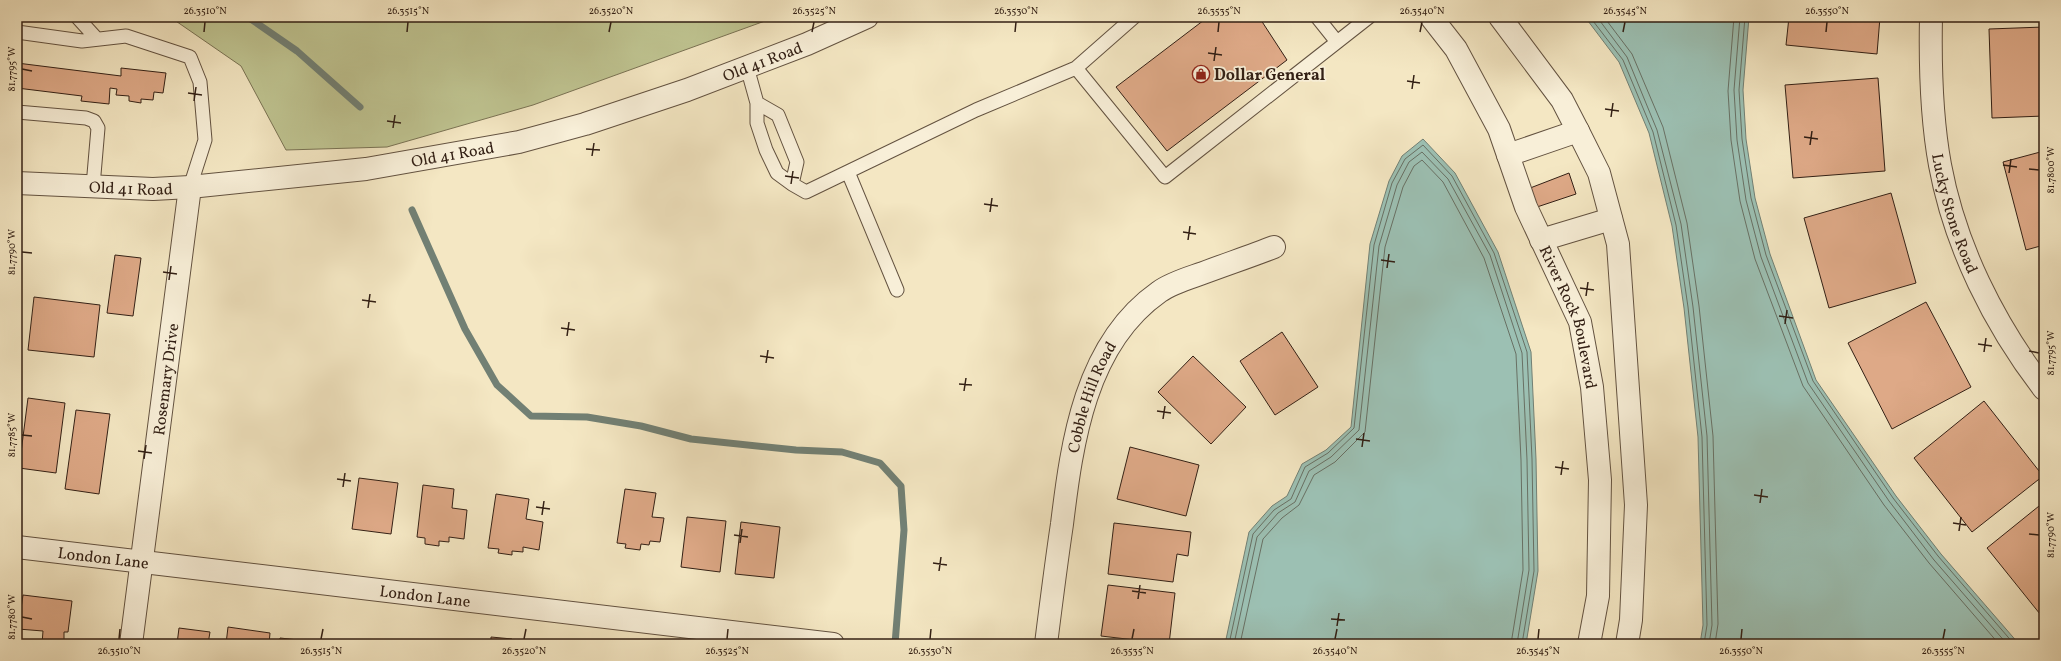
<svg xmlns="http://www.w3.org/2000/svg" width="2061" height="661" viewBox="0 0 2061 661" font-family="Vollkorn,serif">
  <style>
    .green { fill: #bfc491; stroke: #797253 }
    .water { fill: #9cc0b3; stroke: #728074 }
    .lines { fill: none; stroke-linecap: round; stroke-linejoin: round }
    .shore { stroke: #687064; stroke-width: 1 }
    .stream { stroke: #728074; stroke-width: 7 }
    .building { fill: #dea987; stroke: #332015 }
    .service-casing { stroke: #635240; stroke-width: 15 }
    .minor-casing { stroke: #635240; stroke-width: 24 }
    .tertiary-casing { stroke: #635240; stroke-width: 24 }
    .service { stroke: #f8efd8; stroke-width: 13 }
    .minor { stroke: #f8efd8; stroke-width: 22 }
    .tertiary { stroke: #f8efd8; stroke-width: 22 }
    .ticks { fill: none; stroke: #332015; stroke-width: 1.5 }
    .labels { text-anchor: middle; stroke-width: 3.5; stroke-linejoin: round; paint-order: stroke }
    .street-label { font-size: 16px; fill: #332015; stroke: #f8efd8 }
    .poi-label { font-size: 16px; font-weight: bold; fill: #332015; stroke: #f8efd8; text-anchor: start }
    .neatline { fill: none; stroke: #332015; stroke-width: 1.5 }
    .ticks-label { font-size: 10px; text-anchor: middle; fill: #332015 }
  </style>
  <rect width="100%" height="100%" fill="#f4e7c3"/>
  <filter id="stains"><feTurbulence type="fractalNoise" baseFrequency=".005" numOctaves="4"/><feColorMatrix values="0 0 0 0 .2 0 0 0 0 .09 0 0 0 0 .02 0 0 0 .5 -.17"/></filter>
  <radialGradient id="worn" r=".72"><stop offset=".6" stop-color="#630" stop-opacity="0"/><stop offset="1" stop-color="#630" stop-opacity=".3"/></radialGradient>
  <path class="green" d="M170,17H776L533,105L387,147L286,150L241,66Z"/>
  <path class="water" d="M1585,17H1749L1743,90L1746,139L1755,198L1770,254L1816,380L1896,496L1941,554L2019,644H1700L1703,625L1698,437L1684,308L1672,226L1649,133L1619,62Z
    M1423,139L1455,173L1498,252L1531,352L1536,459L1538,571L1526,644H1225L1249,532L1272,506L1287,496L1302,464L1326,450L1351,427L1370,244L1389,181L1402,156Z"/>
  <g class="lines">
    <path class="shore" d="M1590,17L1623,60L1653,132L1676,225L1688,307L1702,437L1707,625L1704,644
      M1597,17L1627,57L1657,130L1681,224L1693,307L1707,436L1712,625L1709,644
      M1604,17L1632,54L1663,127L1687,223L1699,306L1713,436L1718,624L1715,644
      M1734,17L1728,91L1731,140L1740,201L1755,259L1803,386L1884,505L1929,563L1999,644
      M1740,17L1734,90L1737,140L1746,200L1761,257L1808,383L1889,501L1934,560L2007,644
      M1745,17L1739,90L1742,139L1751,198L1766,255L1813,381L1893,498L1938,556L2014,644
      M1229,644L1253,534L1274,510L1291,499L1305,467L1328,453L1354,428L1374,245L1392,183L1405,159L1423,145L1452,176L1494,253L1527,352L1532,459L1534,571L1522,644
      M1234,644L1257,537L1278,513L1295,502L1309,471L1331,457L1359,430L1379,246L1397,185L1409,162L1422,152L1448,179L1490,255L1522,353L1527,460L1529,570L1517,644
      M1240,644L1263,539L1282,518L1299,505L1314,475L1335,462L1365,432L1385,247L1403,187L1414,166L1422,160L1443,182L1484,258L1516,354L1521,460L1523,570L1511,644"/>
    <path class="stream" d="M248,17L297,51L360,107
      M412,210L465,329L497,385L531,416L587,417L641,426L691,439L796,450L842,452L880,463L901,486L904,530L895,644"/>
  </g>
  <path class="building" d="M1208,17H1259L1287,60L1167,151L1116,87Z
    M1789,17H1880L1877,54L1786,45Z
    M2044,27V116L1992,118L1989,29Z
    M17,63L121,76V68L166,73L163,93L154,92L153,100L141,99V103L129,101V96L116,95L117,89L110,88L109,104L81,101L82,96L17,88Z
    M1878,78L1885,171L1793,178L1785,85Z
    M2044,151V245L2026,250L2003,162Z
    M1569,173L1576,194L1531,209L1525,190Z
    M1891,193L1916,283L1829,308L1804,218Z
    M115,255L141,258L133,316L107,313Z
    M17,271L21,272L17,302Z
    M34,297L100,305L94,357L28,350Z
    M1926,302L1971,387L1892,429L1848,343Z
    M1282,332L1318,387L1275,415L1240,361Z
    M1193,356L1246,407L1211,444L1158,392Z
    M28,398L65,403L56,473L19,468Z
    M1984,401L2043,476L1972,532L1914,458Z
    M76,410L110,414L99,494L65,489Z
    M1130,447L1199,465L1186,516L1117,499Z
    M359,478L398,483L391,534L352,529Z
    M423,485L454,489L452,508L467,510L464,539L449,537V542L439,541V546L425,544V538L417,537Z
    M625,489L656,493L652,517L664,518L660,542L650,541L649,545L641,544L640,550L625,548L626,544L617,543Z
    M496,494L529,499L526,519L543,522L539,550L523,547V552L512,551V555L498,553L499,549L488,548Z
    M2044,502V619L1987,548Z
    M687,517L726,521L720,572L681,567Z
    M741,522L780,527L774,578L735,574Z
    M1114,523L1191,532L1188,556L1177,554L1173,582L1108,574Z
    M1108,585L1175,593L1169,644L1101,636Z
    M23,595L72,601L68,632H64V644H42L43,631L18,629Z
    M228,627L270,633L269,644H226Z
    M179,628L210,632L208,644H177Z
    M491,637L512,639V644H491Z
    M280,638L326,643V644H279Z"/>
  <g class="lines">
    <defs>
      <path id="service" d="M77,17L97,39
        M1134,17L1076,68L1165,177L1369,17
        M1317,17L1337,42
        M17,32L82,41L126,36L190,57L200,82L205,140L190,187
        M747,67L757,103V123L766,150L777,173L792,184L797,162L778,115L757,103
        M17,112L86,118L94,121L98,128L93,186
        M848,172L897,290
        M792,184L806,192L976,110L1076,68"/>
      <g id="minor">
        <path id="s1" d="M1431,17L1456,49L1499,129L1526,207L1580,322L1592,387L1600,480L1598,596L1589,644"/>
        <path d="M1500,17L1562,100L1578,131L1599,173L1618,244L1636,505L1631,620L1627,644"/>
        <path id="s2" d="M1931,17C1930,66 1931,116 1940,165C1955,246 1994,324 2044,389"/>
        <path d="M1508,155L1578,131"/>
        <path d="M1541,240L1611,219"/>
        <path id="s3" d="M17,547L833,644"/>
        <path id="s4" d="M131,644L190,187"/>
        <path id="s5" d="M1046,644C1051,604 1056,564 1062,524C1072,442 1085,344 1159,292C1171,283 1189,278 1203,273C1227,264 1251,256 1274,247"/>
      </g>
      <g id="tertiary">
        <path id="s6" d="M17,183L153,189L190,187L366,169L519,142L585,124L687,90L807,44L867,17"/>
      </g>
    </defs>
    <use href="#service" class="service-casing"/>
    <use href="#minor" class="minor-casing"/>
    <use href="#tertiary" class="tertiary-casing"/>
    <use href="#service" class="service"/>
    <use href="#minor" class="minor"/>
    <use href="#tertiary" class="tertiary"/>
  </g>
  <path class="ticks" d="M204,32L205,22M407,32L408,22M609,32L611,22M812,32L814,22M1015,32L1016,22M1218,32L1219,22M1420,32L1422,22M1623,32L1625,22M1826,32L1827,22M1208,53L1222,55M1214,61L1216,47M22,69L32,71M1407,81L1420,83M1412,89L1414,75M188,93L202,95M194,101L196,87M1605,109L1619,111M1611,117L1613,103M387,121L401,123M393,128L395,115M1804,137L1818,139M1810,145L1812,131M586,149L600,150M592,156L594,143M2003,165L2017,167M2029,169L2039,170M2009,173L2011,159M785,176L799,178M791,184L793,171M984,204L998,206M990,212L992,198M1183,232L1196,234M1188,240L1190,226M22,252L32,253M1381,260L1395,262M1387,268L1389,254M163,272L177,274M169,280L171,266M1580,288L1594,290M1586,296L1588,282M362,300L376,302M368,308L370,294M1779,316L1793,318M1785,324L1787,310M561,328L575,330M567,336L569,322M1978,344L1992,346M2029,351L2039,353M1984,352L1986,338M760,356L774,358M766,363L768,350M959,384L972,385M964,391L966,378M1157,411L1171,413M1163,419L1165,406M22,435L32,436M1356,439L1370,441M1362,447L1364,433M138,451L152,453M144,459L146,445M1555,467L1569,469M1561,475L1563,461M337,479L351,481M343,487L345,473M1754,495L1768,497M1760,503L1762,489M536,507L550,509M542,515L544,501M1953,523L1966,525M1959,531L1961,517M2029,534L2039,535M734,535L748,537M740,543L742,529M933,563L947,565M939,571L941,557M1132,591L1146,593M1138,599L1140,585M22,617L32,619M1331,619L1345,620M1337,626L1339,613M119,639L120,629M321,639L323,629M524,639L526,629M727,639L728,629M930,639L931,629M1132,639L1134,629M1335,639L1337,629M1538,639L1539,629M1741,639L1742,629M1943,639L1945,629"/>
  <defs>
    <symbol id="shop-ring" viewBox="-11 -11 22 22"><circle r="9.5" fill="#f8efd8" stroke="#8f2418" stroke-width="1.5"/><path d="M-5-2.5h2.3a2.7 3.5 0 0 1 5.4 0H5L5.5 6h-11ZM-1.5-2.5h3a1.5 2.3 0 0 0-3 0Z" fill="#8f2418"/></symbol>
  </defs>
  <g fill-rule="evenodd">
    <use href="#shop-ring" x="1191" y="64" width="20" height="20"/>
  </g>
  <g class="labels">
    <g class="street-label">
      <text dy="6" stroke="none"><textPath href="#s6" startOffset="762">Old 41 Road</textPath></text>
      <text dy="6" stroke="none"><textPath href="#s6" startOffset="438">Old 41 Road</textPath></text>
      <text dy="6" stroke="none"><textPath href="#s6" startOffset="114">Old 41 Road</textPath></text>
      <text dy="6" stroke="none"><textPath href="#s2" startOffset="199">Lucky Stone Road</textPath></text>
      <text dy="6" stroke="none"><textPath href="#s1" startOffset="333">River Rock Boulevard</textPath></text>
      <text dy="6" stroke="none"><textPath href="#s4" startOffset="267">Rosemary Drive</textPath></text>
      <text dy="6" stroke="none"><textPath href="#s5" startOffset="252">Cobble Hill Road</textPath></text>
      <text dy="6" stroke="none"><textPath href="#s3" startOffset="87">London Lane</textPath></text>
      <text dy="6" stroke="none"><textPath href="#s3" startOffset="411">London Lane</textPath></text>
    </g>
    <g class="poi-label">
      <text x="1214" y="80">Dollar General</text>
    </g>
  </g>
  <rect width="2061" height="661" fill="none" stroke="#f4e7c3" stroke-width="44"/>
  <rect x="22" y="22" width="2017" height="617" class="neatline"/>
  <g class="ticks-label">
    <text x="205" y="14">26.3510°N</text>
    <text x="408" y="14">26.3515°N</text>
    <text x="611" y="14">26.3520°N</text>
    <text x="814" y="14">26.3525°N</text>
    <text x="1016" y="14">26.3530°N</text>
    <text x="1219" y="14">26.3535°N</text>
    <text x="1422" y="14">26.3540°N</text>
    <text x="1625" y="14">26.3545°N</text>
    <text x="1827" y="14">26.3550°N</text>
    <text transform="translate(11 69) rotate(-90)" y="4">81.7795°W</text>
    <text transform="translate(2050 170) rotate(-90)" y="4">81.7800°W</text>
    <text transform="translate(11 252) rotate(-90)" y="4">81.7790°W</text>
    <text transform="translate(2050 353) rotate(-90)" y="4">81.7795°W</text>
    <text transform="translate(11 435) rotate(-90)" y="4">81.7785°W</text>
    <text transform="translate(2050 535) rotate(-90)" y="4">81.7790°W</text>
    <text transform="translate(11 617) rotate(-90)" y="4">81.7780°W</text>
    <text x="119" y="654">26.3510°N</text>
    <text x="321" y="654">26.3515°N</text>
    <text x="524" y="654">26.3520°N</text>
    <text x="727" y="654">26.3525°N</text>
    <text x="930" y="654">26.3530°N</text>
    <text x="1132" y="654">26.3535°N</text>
    <text x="1335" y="654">26.3540°N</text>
    <text x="1538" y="654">26.3545°N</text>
    <text x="1741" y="654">26.3550°N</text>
    <text x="1943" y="654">26.3555°N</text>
  </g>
  <rect width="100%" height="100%" filter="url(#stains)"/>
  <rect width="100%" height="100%" fill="url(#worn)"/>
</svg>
